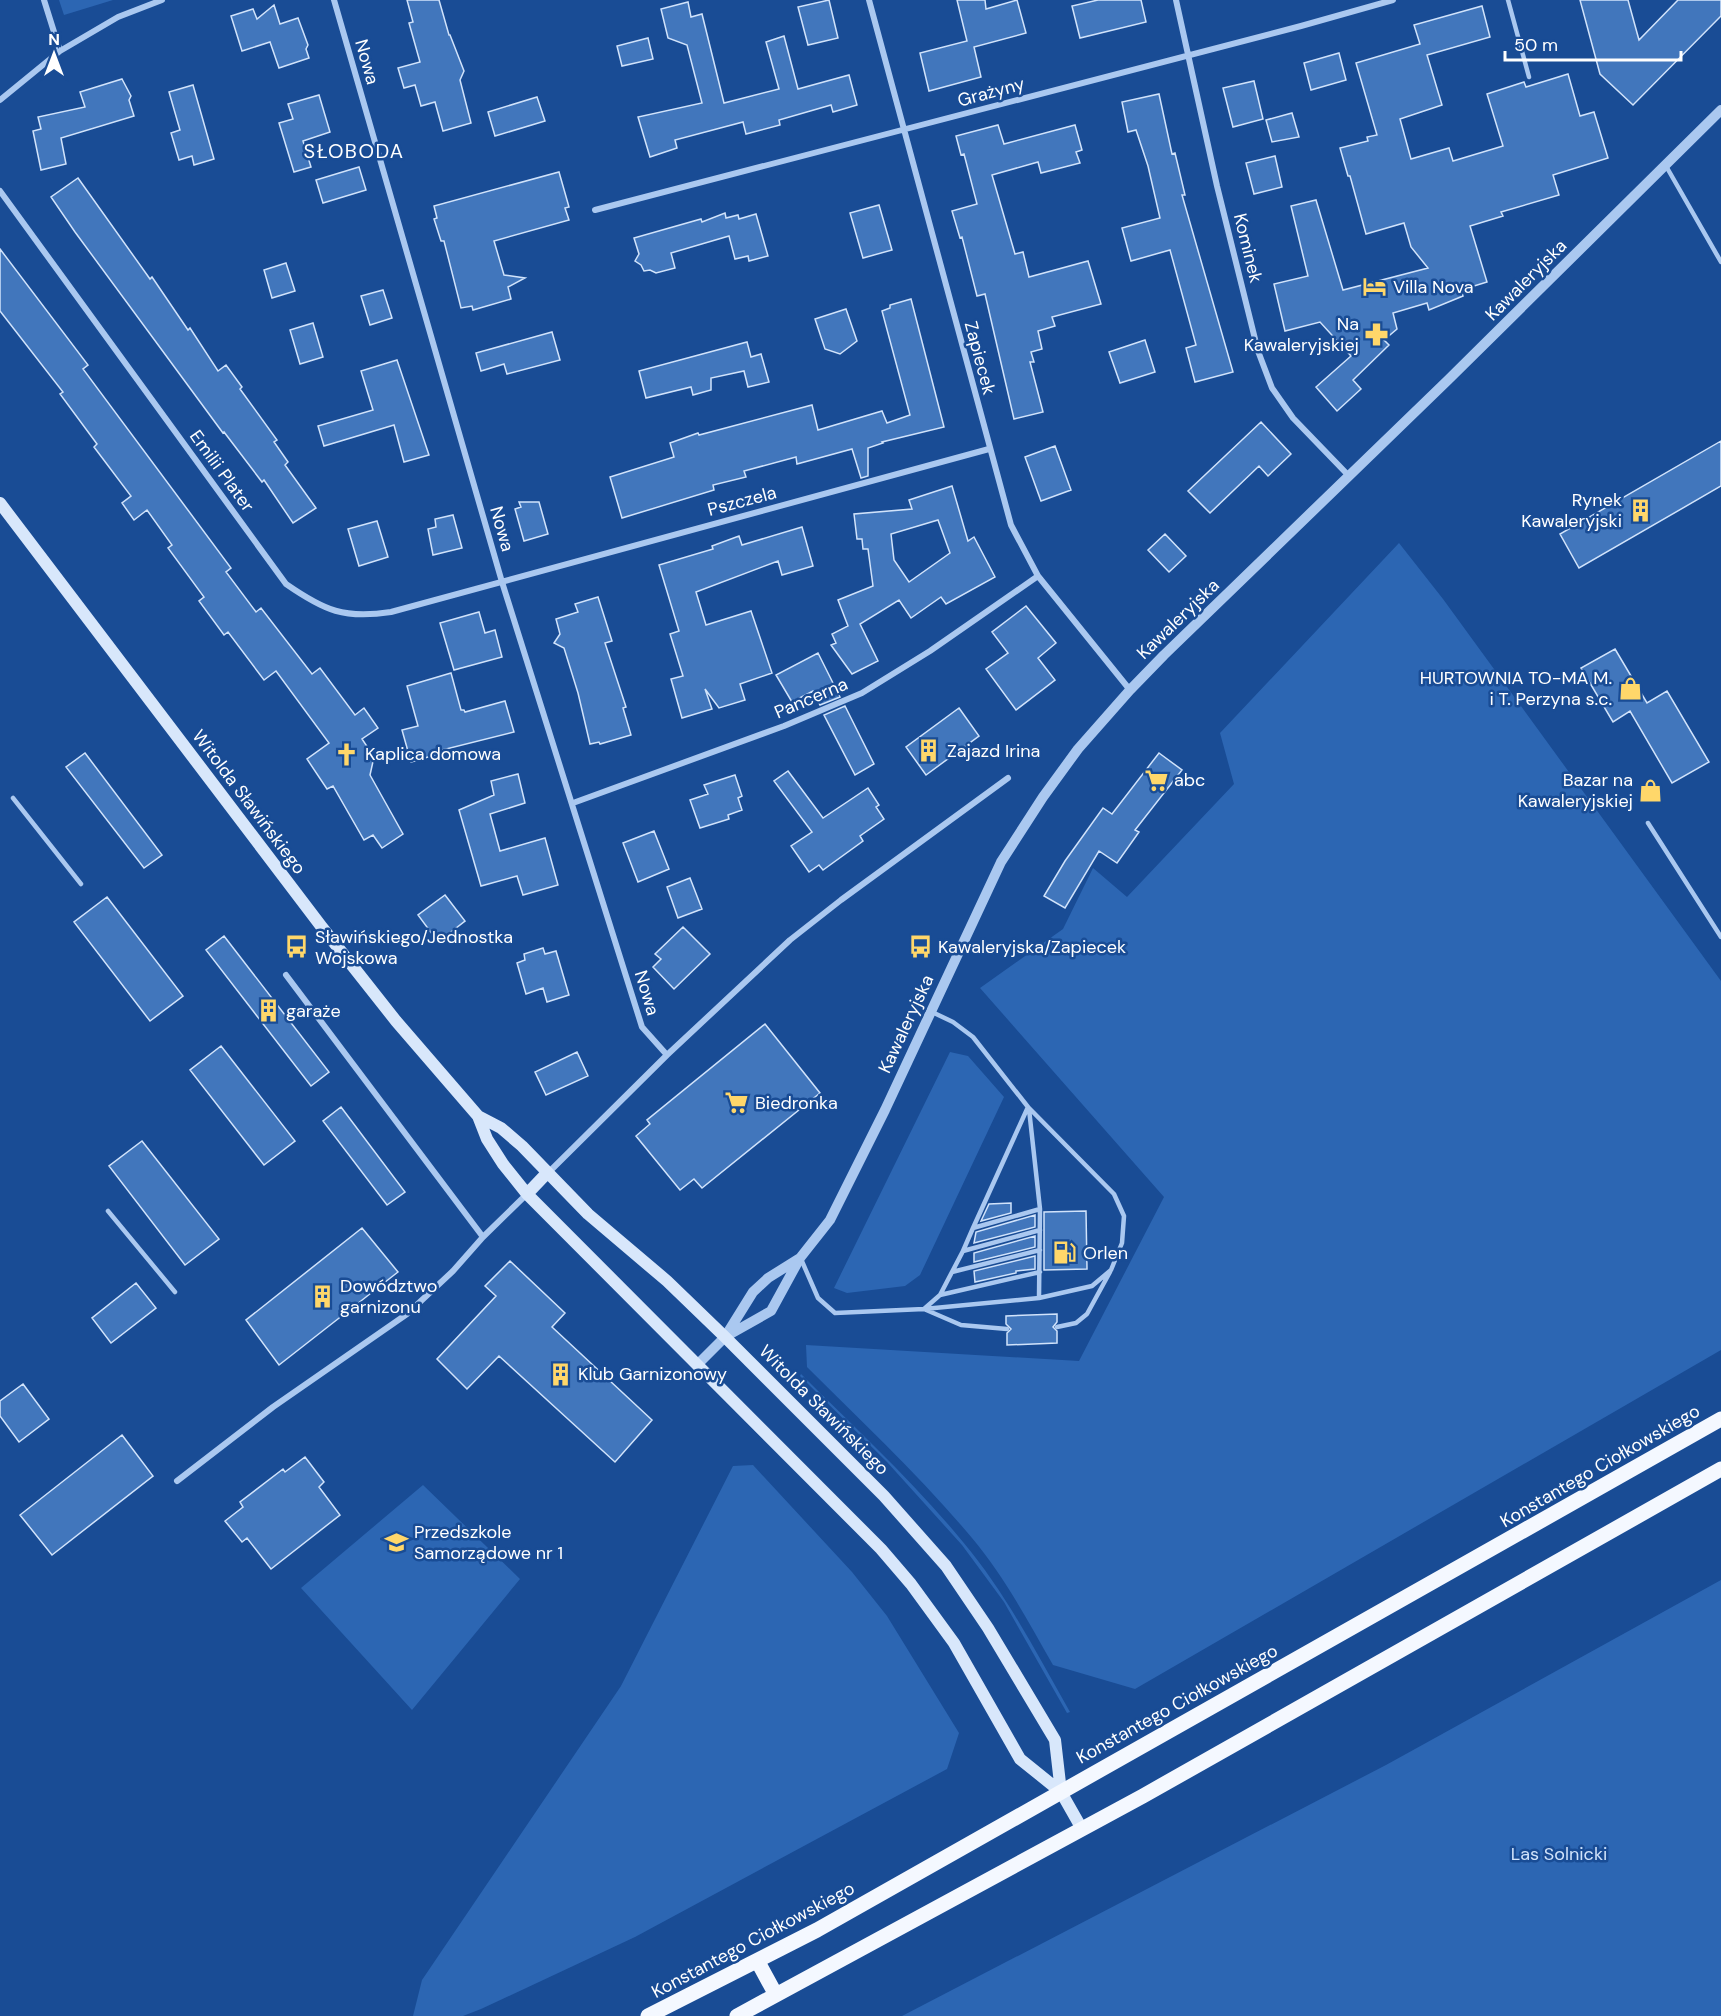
<svg xmlns="http://www.w3.org/2000/svg" width="1721" height="2016" viewBox="0 0 1721 2016" font-family="'DM Sans',sans-serif">
  <style>
    .green { fill: #2c66b3 }
    .building { fill: #4176bc; stroke: #d1e3fb; stroke-width: 1.5; fill-rule: evenodd }
    .lines { fill: none; stroke-linecap: round; stroke-linejoin: round }
    .service { stroke: #aac8f0; stroke-width: 4.5 }
    .minor { stroke: #aac8f0; stroke-width: 6 }
    .tertiary { stroke: #aac8f0; stroke-width: 10 }
    .secondary { stroke: #d8e7fb; stroke-width: 12 }
    .primary { stroke: #f4f8ff; stroke-width: 15 }
    .labels { text-anchor: middle; stroke-width: 5; stroke-linejoin: round; paint-order: stroke }
    .street-label { font-size: 18px; fill: #fff; stroke: #194c95 }
    .poi-label { font-size: 18px; fill: #fff; stroke: #194c95; text-anchor: start }
    .park-label { font-size: 18px; fill: #d1e3fb; stroke: #194c95 }
    .neighbourhood-label { font-size: 20px; letter-spacing: 1.5px; fill: #fff; stroke: #194c95 }
  </style>
  <rect width="100%" height="100%" fill="#194c95"/>
  <path class="green" d="M59,0H113L64,15Z
    M1399,543L1443,599L1721,981V1350L1135,1689L1053,1665C1028,1621 1004,1576 972,1538C921,1477 863,1423 807,1367L806,1345L1079,1361L1164,1197L980,988L1063,929L1093,868L1127,897L1234,784L1220,733Z
    M950,1052L968,1056L1004,1097L920,1275L905,1286L847,1293L834,1288Z
    M801,1374C856,1429 914,1482 963,1542C1006,1593 1037,1654 1070,1712L1067,1713L1004,1602L962,1545L887,1462L800,1376Z
    M753,1465L852,1572L887,1616L959,1733L947,1769L635,1937L481,2009L463,2016H413L422,1980L621,1686L733,1466Z
    M423,1485L520,1579L412,1710L301,1588Z
    M1721,1580V2016H902L1386,1765Z"/>
  <path class="building" d="M407,0H439L449,35H450L464,71L460,80L471,123L443,131L435,102L421,106L415,85L404,88L398,68L420,62L409,23L413,22Z
    M829,0L838,38L808,45L798,7Z
    M957,0H985L986,9L1017,0L1026,33L974,47L981,77L929,91L920,53L967,41Z
    M1098,0H1141L1146,22L1080,38L1072,6Z
    M1580,0H1628L1639,40L1678,0H1721V16L1633,105L1600,74Z
    M688,2L691,17L702,14L724,103L779,89L766,42L784,36L798,89L849,75L857,105L833,112L831,105L779,120L780,125L746,134L743,122L675,140L677,148L650,157L638,117L702,103L687,45L668,38L661,9Z
    M274,5L280,24L298,18L308,45L306,49L309,58L279,68L270,42L242,51L231,16L253,9L257,19Z
    M1482,6L1490,37L1427,55L1442,105L1400,119L1411,159L1449,148L1453,161L1503,146L1487,94L1524,82L1526,87L1568,74L1580,116L1594,112L1608,158L1553,175L1559,195L1501,212L1503,216L1470,226L1487,282L1461,290L1463,296L1429,310L1427,303L1393,313L1397,329L1384,340L1389,345L1353,380L1361,389L1337,411L1316,387L1351,356L1320,322L1285,331L1274,284L1308,276L1291,206L1316,200L1343,290L1428,268L1411,247L1404,223L1366,234L1350,176H1348L1340,148L1368,141L1367,137L1377,135L1356,63L1420,44L1414,25Z
    M648,38L653,59L622,66L617,46Z
    M1339,53L1346,80L1311,90L1304,63Z
    M122,79L131,96L129,100L134,116L61,138L66,164L41,170L33,131L41,129L38,117L85,107L80,92Z
    M1254,81L1263,119L1233,127L1223,88Z
    M193,85L214,159L194,165L192,156L179,160L171,133L180,130L169,92Z
    M1159,94L1172,154L1175,153L1185,195H1182L1233,372L1195,382L1186,348L1196,345L1170,250L1131,261L1122,228L1160,218L1148,166L1136,130L1128,132L1122,102Z
    M319,95L330,132L303,141L311,167L294,172L279,123L293,119L288,104Z
    M537,97L545,121L495,136L488,112Z
    M1292,113L1299,137L1272,142L1266,120Z
    M998,125L1004,144L1075,125L1082,150L1076,152L1080,163L1041,173L1038,162L992,175L1015,254L1023,252L1029,277L1088,261L1101,304L1052,317L1055,326L1038,331L1042,349L1031,352L1034,362H1030L1043,412L1014,419L985,294L977,296L962,237L960,238L952,211L977,204L964,154L961,155L956,136Z
    M1275,156L1282,187L1254,194L1246,163Z
    M359,167L366,190L323,203L316,180Z
    M559,172L569,207L565,208L569,220L494,241L504,275L525,278L508,287L511,299L473,310L472,306L461,308L444,241H441L434,219L437,218L434,206Z
    M78,178L150,279L152,277L188,330L190,328L218,371L226,365L242,387L240,389L277,440L274,442L288,462L285,465L316,508L293,523L264,480L262,482L224,432L223,433L75,232L51,197Z
    M879,205L892,250L863,258L850,213Z
    M725,213L726,218L738,215L739,219L756,214L768,256L749,261L748,256L735,259L729,236L671,253L675,268L656,273L650,270L644,271L641,265L635,261L639,254L634,238L701,219L702,222Z
    M0,249L88,365L83,369L231,568L226,572L256,612L261,608L312,674L320,668L355,715L364,708L378,728L362,739L374,757L370,775L403,834L382,848L373,835L364,840L333,786L327,789L307,759L329,743L276,671L264,680L228,632L224,635L199,601L204,597L168,548L172,545L147,510L134,520L122,503L131,496L94,447L97,444L60,394L63,392L0,311Z
    M286,263L295,291L272,298L264,270Z
    M383,290L392,318L370,325L361,296Z
    M911,299L944,427L882,442L883,443L868,448V476L861,478L852,449L797,464L796,457L744,471L746,477L713,485L714,490L622,518L610,477L674,457L670,443L698,433L699,435L812,405L818,430L882,411L887,423L910,415L882,311L890,308V305Z
    M846,309L857,341L840,354L825,349L815,319Z
    M313,323L323,357L300,364L290,330Z
    M552,332L560,360L507,374L504,364L481,371L476,353Z
    M1145,340L1155,372L1120,383L1109,352Z
    M747,342L751,357L761,354L769,382L748,387L744,371L711,378V390L693,395L691,387L646,398L639,371Z
    M397,360L429,455L404,462L394,425L324,446L318,426L373,410L361,371Z
    M1261,422L1291,454L1268,476L1259,466L1210,513L1188,491Z
    M1721,441V486L1579,568L1560,534Z
    M1055,446L1071,490L1041,501L1025,457Z
    M952,486L968,541L974,537L995,577L946,604L941,597L911,618L899,600L860,624L878,661L852,674L831,645L836,643L832,634L848,626L838,600L873,586L868,549H863L862,539H857L854,514L912,509L909,500ZM938,520L950,553L909,582L894,560L891,534Z
    M519,502H539L548,534L524,541L515,509L521,507Z
    M453,515L462,548L433,555L428,529L436,527L435,519Z
    M377,521L388,557L359,566L348,529Z
    M802,527L813,566L782,575L778,561L696,592L706,625L751,611L772,673L740,684L745,700L719,708L705,689L712,709L682,718L671,679L683,676L670,634L679,631L659,565L713,549L712,546L739,536L742,545Z
    M1165,534L1186,556L1169,572L1148,550Z
    M598,597L612,641L605,643L626,707L623,708L631,735L600,744L599,742L590,744L578,693L564,648L554,643L560,634L556,619L578,612L575,604Z
    M1026,606L1056,643L1038,658L1055,680L1016,710L986,669L1008,653L992,632Z
    M479,612L485,633L495,630L502,657L454,670L440,623Z
    M1615,649L1647,703L1667,691L1709,762L1672,783L1630,711L1613,722L1581,668Z
    M818,653L840,697L820,705L813,691L792,702L776,675Z
    M451,673L461,710H464L465,712L505,701L514,732L434,752L435,755L411,762L402,730L418,726L407,686Z
    M845,706L874,764L855,775L824,715Z
    M959,708L979,736L926,775L906,747Z
    M85,753L162,855L144,868L66,767Z
    M1159,753L1182,770L1135,830L1139,832L1117,863L1099,851L1065,908L1044,896L1065,861L1103,808L1112,814Z
    M788,771L823,818L868,788L879,805L876,807L884,819L860,836L863,841L823,870L819,865L809,872L791,846L812,832L774,781Z
    M518,774L525,803L490,814L500,851L545,838L558,885L523,895L517,876L481,886L459,810L494,795L491,781Z
    M735,775L742,796L738,798L742,810L728,815L729,819L700,828L690,800L708,794L704,785Z
    M654,831L669,869L638,882L623,843Z
    M690,878L702,909L678,918L667,887Z
    M445,895L465,921L438,942L418,915Z
    M107,897L183,996L150,1021L74,922Z
    M683,927L710,954L674,989L653,967L661,959L655,954Z
    M224,936L329,1072L311,1086L206,950Z
    M543,948L545,954L556,951L569,995L547,1002L543,988L526,994L517,963L525,960L524,954Z
    M765,1024L820,1093L702,1188L694,1179L680,1190L636,1136L650,1124L647,1120Z
    M221,1046L295,1141L264,1165L190,1070Z
    M577,1052L588,1076L546,1095L535,1072Z
    M341,1107L405,1192L387,1205L323,1121Z
    M142,1141L219,1239L185,1265L109,1166Z
    M1011,1203V1213L981,1221L989,1204Z
    M1086,1211L1087,1269L1044,1270V1212Z
    M1035,1215V1227L974,1243L976,1232Z
    M362,1228L398,1272L279,1365L246,1320Z
    M1035,1236V1247L974,1262V1253Z
    M1035,1256V1269L1016,1271V1273L975,1282L974,1271Z
    M510,1261L565,1313L552,1327L652,1420L615,1462L499,1356L467,1389L437,1359L496,1296L485,1286Z
    M136,1283L156,1308L111,1343L92,1318Z
    M1057,1314V1322L1053,1327L1057,1331V1343L1007,1345V1333L1011,1329L1006,1324V1316Z
    M23,1384L49,1419L19,1442L0,1416V1401Z
    M122,1435L153,1476L52,1555L20,1515Z
    M305,1457L324,1482L319,1487L340,1515L271,1569L247,1538L242,1542L225,1521L243,1507L240,1502L283,1469L285,1472Z"/>
  <g class="lines">
    <path class="service" d="M1508,0L1529,77
      M1666,166L1721,262
      M13,798L81,884
      M1648,823L1721,937
      M932,1012L953,1022L973,1037L1028,1107L973,1228
      M1029,1109L1040,1209L1039,1298
      M108,1211L175,1292
      M963,1251L973,1228L1040,1209
      M801,1259L818,1298L835,1313L924,1309L1039,1298L1092,1286L1111,1270L1122,1243L1124,1216L1114,1194L1028,1107
      M952,1272L963,1251L1040,1230
      M940,1295L952,1272L1040,1250
      M1057,1327L1076,1323L1087,1314L1110,1272
      M1007,1329L961,1325L924,1309L940,1295L1040,1272"/>
    <path class="minor" d="M44,0L60,51
      M334,0L502,582L642,1027L667,1055
      M869,0L1011,525L1038,576L1130,690
      M1176,0L1217,186L1258,351L1272,388L1293,418L1349,476
      M0,100L60,51L118,17L162,0
      M0,191L286,584C325,611 344,619 391,612L989,449
      M595,210L1301,26L1393,0
      M573,803L784,726L862,693L930,651L1038,576
      M286,975L483,1237
      M548,1173L667,1055L790,940L841,900L1008,778
      M177,1481L273,1407L407,1314L453,1271L483,1237L527,1194"/>
    <path class="tertiary" d="M725,1337L771,1311L800,1258L830,1220L885,1110L1001,862L1043,797L1078,749L1130,690L1164,655L1448,380L1721,110
      M698,1364L725,1337L753,1292L768,1278L800,1258"/>
    <path class="secondary" d="M0,503L321,926L396,1021L478,1116L487,1139L503,1164L527,1194L881,1549L911,1584L954,1643L1020,1759L1061,1792
      M478,1116L501,1128L522,1146L588,1214L667,1281L725,1337L884,1496L946,1566L988,1628L1055,1740L1061,1792L1082,1829
      M527,1194L547,1173"/>
    <path class="primary" d="M758,1962L776,1995
      M648,2016L817,1930L1721,1419
      M737,2016L1143,1796L1721,1469"/>
  </g>
  <defs>
    <symbol id="hotel-bare" viewBox="-9 -9 18 18"><path d="M-6-4.5h1.5V1H6V5H4.5V3h-9V5H-6ZM-4 0a1.8 1.8 0 1 1 3.6 0ZM.5 0V-2.5h3Q6-2.5 6 0Z" fill="#ffd76a" stroke="#194c95" stroke-width="2.5" paint-order="stroke"/></symbol>
    <symbol id="pharmacy-bare" viewBox="-9 -9 18 18"><path d="M-2-6h4v4h4v4h-4v4h-4v-4h-4v-4h4Z" fill="#ffd76a" stroke="#194c95" stroke-width="2.5" paint-order="stroke"/></symbol>
    <symbol id="building-bare" viewBox="-9 -9 18 18"><path d="M-4-6H4V6H1V3H-1V6H-4ZM-2.5-4.3h1.7v1.8h-1.7ZM.8-4.3h1.7v1.8H.8ZM-2.5-1h1.7V.8h-1.7ZM.8-1h1.7V.8H.8Z" fill="#ffd76a" stroke="#194c95" stroke-width="2.5" paint-order="stroke"/></symbol>
    <symbol id="shop-bare" viewBox="-9 -9 18 18"><path d="M-5-2.5h2.3a2.7 3.5 0 0 1 5.4 0H5L5.5 6h-11ZM-1.5-2.5h3a1.5 2.3 0 0 0-3 0Z" fill="#ffd76a" stroke="#194c95" stroke-width="2.5" paint-order="stroke"/></symbol>
    <symbol id="church-bare" viewBox="-9 -9 18 18"><path d="M-1.2-6h2.4v3.5h3.3v2.4h-3.3V6h-2.4V-.1h-3.3v-2.4h3.3Z" fill="#ffd76a" stroke="#194c95" stroke-width="2.5" paint-order="stroke"/></symbol>
    <symbol id="supermarket-bare" viewBox="-9 -9 18 18"><path d="M-6-5.5h2.5l.6 2H6L4.5 2H-2.5L-4.4-4H-6ZM-1.5 3.2a1.3 1.3 0 1 0 .1 0ZM3 3.2a1.3 1.3 0 1 0 .1 0Z" fill="#ffd76a" stroke="#194c95" stroke-width="2.5" paint-order="stroke"/></symbol>
    <symbol id="bus-bare" viewBox="-9 -9 18 18"><path d="M-5-6H5V4H4V6H2V4H-2V6H-4V4H-5ZM-3.5-4V0h7V-4ZM-3.5 1.2v1.5H-2V1.2ZM2 1.2v1.5H3.5V1.2Z" fill="#ffd76a" stroke="#194c95" stroke-width="2.5" paint-order="stroke"/></symbol>
    <symbol id="fuel-bare" viewBox="-9 -9 18 18"><path d="M-5.5-6h7V0h2V4h1.3V-2.5L3-4.5l.8-.8L6-3V5H2.5V1h-1V6h-7ZM-4.2-4.7v3.2H.2V-4.7Z" fill="#ffd76a" stroke="#194c95" stroke-width="2.5" paint-order="stroke"/></symbol>
    <symbol id="school-bare" viewBox="-9 -9 18 18"><path d="M0-5L7-2L0 1L-7-2ZM-4 1L0 2.5L4 1V4Q0 6-4 4Z" fill="#ffd76a" stroke="#194c95" stroke-width="2.5" paint-order="stroke"/></symbol>
  </defs>
  <g fill-rule="evenodd">
    <use href="#hotel-bare" x="1358" y="270" width="33" height="33"/>
    <use href="#pharmacy-bare" x="1360" y="318" width="33" height="33"/>
    <use href="#building-bare" x="1624" y="494" width="33" height="33"/>
    <use href="#shop-bare" x="1614" y="672" width="33" height="33"/>
    <use href="#building-bare" x="912" y="734" width="33" height="33"/>
    <use href="#church-bare" x="330" y="738" width="33" height="33"/>
    <use href="#supermarket-bare" x="1140" y="764" width="33" height="33"/>
    <use href="#shop-bare" x="1634" y="774" width="33" height="33"/>
    <use href="#bus-bare" x="280" y="930" width="33" height="33"/>
    <use href="#bus-bare" x="904" y="930" width="33" height="33"/>
    <use href="#building-bare" x="252" y="994" width="33" height="33"/>
    <use href="#supermarket-bare" x="720" y="1086" width="33" height="33"/>
    <use href="#fuel-bare" x="1048" y="1236" width="33" height="33"/>
    <use href="#building-bare" x="306" y="1280" width="33" height="33"/>
    <use href="#building-bare" x="544" y="1358" width="33" height="33"/>
    <use href="#school-bare" x="380" y="1526" width="33" height="33"/>
  </g>
  <g class="labels">
    <g class="street-label">
      <text transform="translate(367 62) rotate(74)" y="6">Nowa</text>
      <text transform="translate(991 92) rotate(-15)" y="6">Grażyny</text>
      <text transform="translate(1248 248) rotate(76)" y="6">Kominek</text>
      <text transform="translate(1526 280) rotate(-45)" y="6">Kawaleryjska</text>
      <text transform="translate(980 358) rotate(75)" y="6">Zapiecek</text>
      <text transform="translate(222 471) rotate(54)" y="6">Emilii Plater</text>
      <text transform="translate(742 501) rotate(-15)" y="6">Pszczela</text>
      <text transform="translate(502 529) rotate(74)" y="6">Nowa</text>
      <text transform="translate(1178 619) rotate(-44)" y="6">Kawaleryjska</text>
      <text transform="translate(811 698) rotate(-23)" y="6">Pancerna</text>
      <text transform="translate(249 802) rotate(53)" y="6">Witolda Sławińskiego</text>
      <text transform="translate(647 993) rotate(73)" y="6">Nowa</text>
      <text transform="translate(906 1024) rotate(-65)" y="6">Kawaleryjska</text>
      <text transform="translate(824 1410) rotate(45)" y="6">Witolda Sławińskiego</text>
      <text transform="translate(1600 1466) rotate(-30)" y="6">Konstantego Ciołkowskiego</text>
      <text transform="translate(1177 1704) rotate(-29)" y="6">Konstantego Ciołkowskiego</text>
      <text transform="translate(753 1940) rotate(-28)" y="6">Konstantego Ciołkowskiego</text>
    </g>
    <g class="poi-label">
      <text x="1393" y="293">Villa Nova</text>
      <text x="1359" y="330" text-anchor="end">Na<tspan x="1359" dy="21">Kawaleryjskiej</tspan></text>
      <text x="1622" y="506" text-anchor="end">Rynek<tspan x="1622" dy="21">Kawaleryjski</tspan></text>
      <text x="1612" y="684" text-anchor="end">HURTOWNIA TO-MA M.<tspan x="1612" dy="21">i T. Perzyna s.c.</tspan></text>
      <text x="947" y="757">Zajazd Irina</text>
      <text x="365" y="760">Kaplica domowa</text>
      <text x="1174" y="786">abc</text>
      <text x="1633" y="786" text-anchor="end">Bazar na<tspan x="1633" dy="21">Kawaleryjskiej</tspan></text>
      <text x="315" y="943">Sławińskiego/Jednostka<tspan x="315" dy="21">Wojskowa</tspan></text>
      <text x="938" y="953">Kawaleryjska/Zapiecek</text>
      <text x="286" y="1017">garaże</text>
      <text x="755" y="1109">Biedronka</text>
      <text x="1083" y="1259">Orlen</text>
      <text x="340" y="1292">Dowództwo<tspan x="340" dy="21">garnizonu</tspan></text>
      <text x="578" y="1380">Klub Garnizonowy</text>
      <text x="414" y="1538">Przedszkole<tspan x="414" dy="21">Samorządowe nr 1</tspan></text>
    </g>
    <g class="park-label">
      <text x="1559" y="1860">Las Solnicki</text>
    </g>
    <g class="neighbourhood-label">
      <text x="354" y="158">SŁOBODA</text>
    </g>
  </g>
  <g transform="translate(54 54)" stroke="#194c95" stroke-width="4.5" paint-order="stroke">
  <path d="M0-4.5L10 22L0 15L-10 22Z" fill="#ffffff"/>
  <text y="-9" font-size="16" font-weight="bold" text-anchor="middle" fill="#ffffff">N</text>
  </g>
  <path d="M1505 51v9h176v-9" fill="none" stroke="#ffffff" stroke-width="3"/>
  <text x="1514" y="51" font-size="18" fill="#ffffff" stroke="#194c95" stroke-width="4.5" paint-order="stroke">50 m</text>
</svg>
